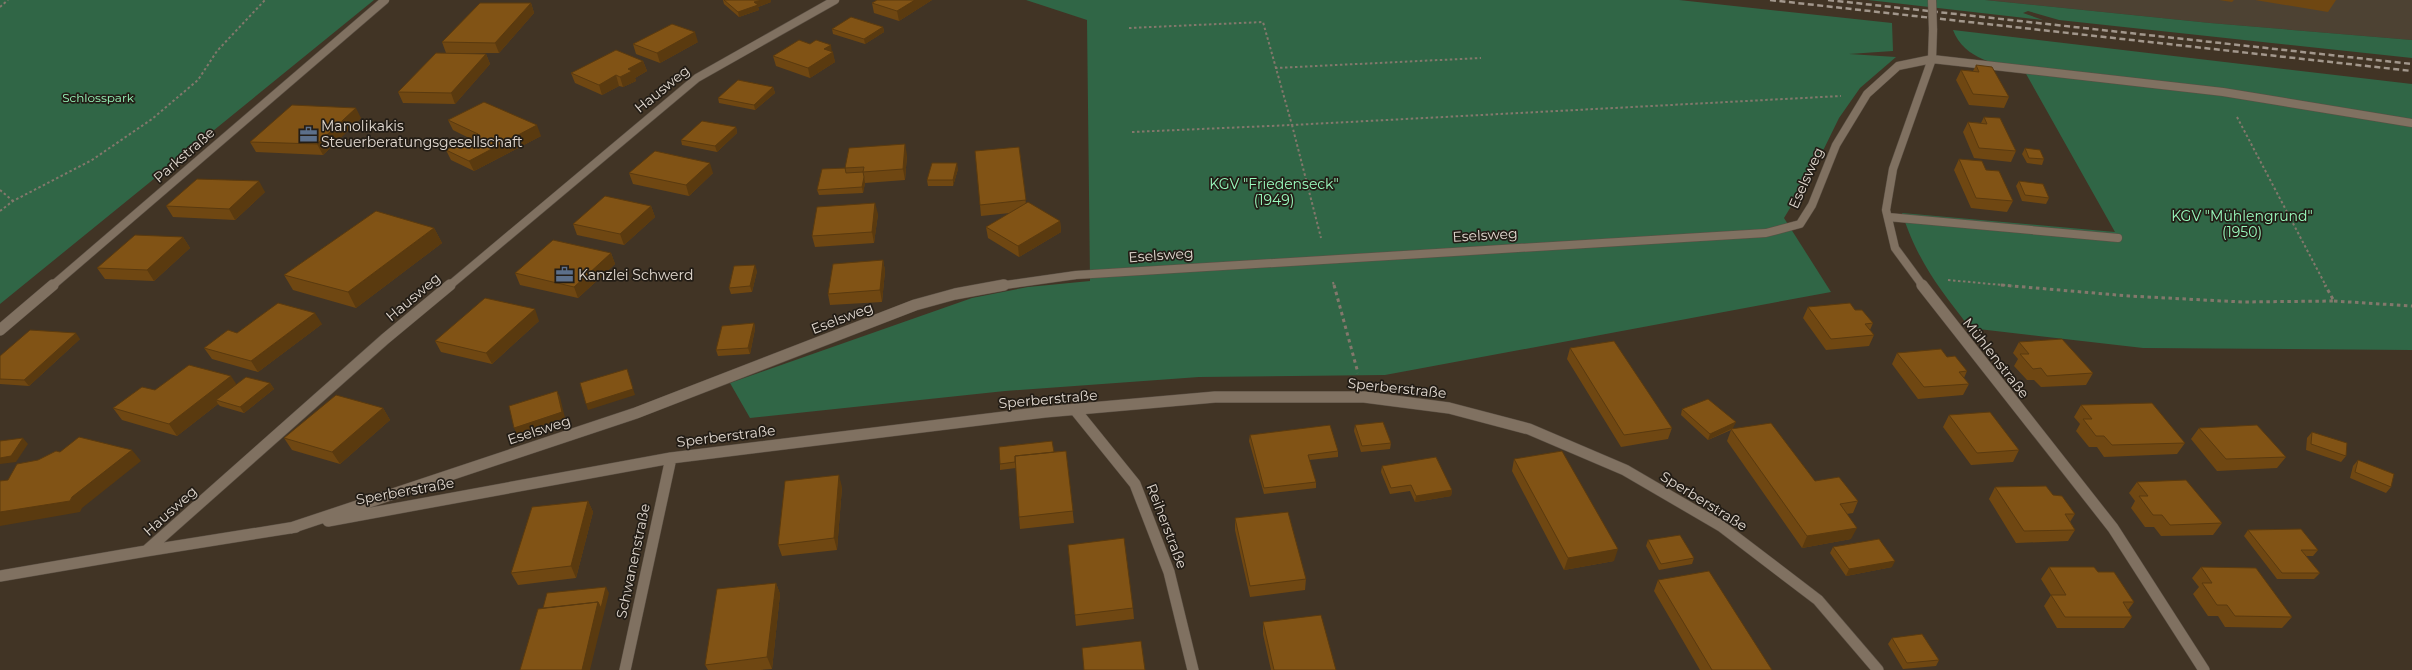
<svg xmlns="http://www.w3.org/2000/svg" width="2412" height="670" viewBox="0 0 2412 670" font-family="Montserrat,sans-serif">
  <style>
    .industrial { fill: #4d4233 }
    .green { fill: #306646 }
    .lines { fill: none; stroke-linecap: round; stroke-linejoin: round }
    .minor-far1-casing { stroke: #5b5044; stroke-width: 9 }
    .minor-casing { stroke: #5b5044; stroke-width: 12 }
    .path-far1 { stroke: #83786c; stroke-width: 2; stroke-dasharray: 2.5 2.5; stroke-linecap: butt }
    .path { stroke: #83786c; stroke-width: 3; stroke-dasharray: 3.5 3.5; stroke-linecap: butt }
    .minor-far1 { stroke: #807161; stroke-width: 8 }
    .minor { stroke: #807161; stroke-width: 11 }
    .rail { stroke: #a2978c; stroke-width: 2.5; stroke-dasharray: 6 3.5; stroke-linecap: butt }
    .minor-bridge-casing { stroke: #5b5044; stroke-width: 9; stroke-linecap: butt }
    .minor-bridge { stroke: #807161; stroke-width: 8 }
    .wall { fill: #6f4712 }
    .shaded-wall { fill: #5a3a0f }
    .building { fill: #815315; stroke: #5a3a0f }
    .labels { text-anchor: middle; stroke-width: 3.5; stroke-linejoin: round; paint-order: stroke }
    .far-park-label { font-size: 12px; fill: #9afbbe; stroke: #231d16 }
    .street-label { font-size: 14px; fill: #e1d8cf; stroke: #231d16 }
    .poi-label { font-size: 14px; fill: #e1d8cf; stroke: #231d16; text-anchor: start }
    .park-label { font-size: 14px; fill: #9afbbe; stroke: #231d16 }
  </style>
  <rect width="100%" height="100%" fill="#413425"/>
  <path class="industrial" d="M1985,0H2412V40L2210,23Z"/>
  <path class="green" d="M0,0H374L0,304Z
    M1026,0H1679L1892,23L1893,51L1849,54L1896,57L1860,88L1839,118L1815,167L1784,218L1831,292L1385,375L1199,377L1005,391L750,418L730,383L972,298L1028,287L1090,281L1087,20Z
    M1868,0H1985L2210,23L2412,40V58L2059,20L2028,11L2023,13L2043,20Z
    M1953,30L2412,84V350L2143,348L1970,328C1939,288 1918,262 1902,213L2115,232L2025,72C1998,64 1964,60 1953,30Z"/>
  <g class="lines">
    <defs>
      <path id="minor-far1" d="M1888,217L2118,238
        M52,286L385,0
        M449,286L697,78L835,0
        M998,286L1076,275L1766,233L1800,224L1812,205L1836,145L1867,94L1898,66L1932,59L2223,92L2412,123
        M1923,286L1895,248L1886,210L1893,169L1932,59L1933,30"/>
      <path id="minor" d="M1922,285L2113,528L2204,670
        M0,330L53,285
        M1076,411L1135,484L1169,572L1193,670
        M328,521L671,458L1045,412L1215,397H1364L1449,408L1529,429L1625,470L1721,526L1818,600L1878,670
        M291,528L636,413L915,305L955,294L1004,285
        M146,551L296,527
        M0,576L146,551L385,339L450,285
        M625,670L671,458"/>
    </defs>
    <use href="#minor-far1" class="minor-far1-casing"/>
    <use href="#minor" class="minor-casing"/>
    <path class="path-far1" d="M0,7L8,0
      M1129,28L1263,22L1292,125L1841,96
      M1275,68L1481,58
      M2237,117L2326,286
      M1132,132L1292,125L1321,238
      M0,190L13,201
      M0,211L13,201L92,160L152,119L198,80L217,51L265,0
      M1948,280L2013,286
      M1333,282L1334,286"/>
    <path class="path" d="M1334,285L1358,373
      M2001,285L2129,296L2242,302L2334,301L2325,285
      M2334,301L2412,306"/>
    <use href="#minor-far1" class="minor-far1"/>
    <use href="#minor" class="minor"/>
    <path class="rail" d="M1770,0L2412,71
      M1828,0L2412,64"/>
    <defs>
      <path id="minor-bridge" d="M1932,0L1933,30"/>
    </defs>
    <use href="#minor-bridge" class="minor-bridge-casing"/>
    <use href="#minor-bridge" class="minor-bridge"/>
  </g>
  <path class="wall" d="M723,0H771V2L758,7L759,10L739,17L724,4Z
    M932,0L899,21L874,13L872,3Z
    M2219,0H2234L2232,2Z
    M2255,0H2336L2328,12Z
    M531,3L534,13L499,53H446L442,42Z
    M883,27L884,32L865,44L833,34L832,29Z
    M698,42L660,63L636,54L633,44Z
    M832,51L835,62L810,78L776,66L773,56Z
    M486,54L490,64L455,104L403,103L398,92Z
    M643,61L647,71L635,78L636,81L623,87L619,86L602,95L575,83L571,73Z
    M1976,65L2009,97L2004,108L1969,105L1956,80L1961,70L1973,71Z
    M773,87L775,93L755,110L719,103L718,98Z
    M1984,117L2016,151L2011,162L1974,158L1963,132L1968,122L1981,123Z
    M361,118L323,155L256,152L250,142Z
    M448,120L541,136L474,171L451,160L446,150L469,138L453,130Z
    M736,127L737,133L717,152L682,145L681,140Z
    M1019,147L1026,204L1060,221L1061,232L1019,257L988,238L986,227L1010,213L981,216L980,205Z
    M2025,148L2044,159L2042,165L2027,163L2022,154Z
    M907,155L905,180L865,183L863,193L819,195L817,190L846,168Z
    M1959,159L1986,170L2013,201L2007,212L1971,208L1954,170Z
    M958,169L953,186H928L927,180Z
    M629,173H713L689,196L633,184Z
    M2019,181L2049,198L2046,204L2022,201L2016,186Z
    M265,192L235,220L173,217L166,206Z
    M651,206L655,217L624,245L577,235L573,224Z
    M878,214L874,243L815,247L812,236Z
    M434,228L442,243L356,308L293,290L284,275Z
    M183,237L190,248L154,281L105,279L97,268Z
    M611,253L615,264L578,298L520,285L515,273Z
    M883,260L885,271L882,302L830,305L828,294Z
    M757,271L752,292L731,294L729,288Z
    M1808,307L1855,310L1873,323L1870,330L1874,335L1869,346L1826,350L1803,318Z
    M539,321L492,364L441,352L435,341Z
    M754,323L755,329L750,354L718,356L716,350Z
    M322,324L258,372L212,359L204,348L237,333Z
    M80,339L29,386L0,384V356Z
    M2019,342L2093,373L2086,385L2041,387L2034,380H2027L2014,366L2018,359L2013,353Z
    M1570,348L1672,428L1668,439L1621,447L1567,359Z
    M1897,353L1947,357L1967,371L1964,378L1969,384L1963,395L1918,399L1892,364Z
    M270,383L274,389L244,413L220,406L218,404L177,436L122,420L113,408L155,390L236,384Z
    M2081,405L2185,443L2177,454L2104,457L2097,447H2089L2076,431L2080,424L2074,417Z
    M383,408L390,420L340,464L292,450L284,438Z
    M1682,409L1733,428L1732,429L1815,481L1858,501L1853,513L1847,514L1851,539L1802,548L1727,441L1731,430L1708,440L1681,415Z
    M1949,415L2019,450L2013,462L1971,465L1943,427Z
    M1355,425L1391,443L1390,449L1361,452L1354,431Z
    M2199,428L2286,457L2277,468L2217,471L2191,439Z
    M2312,432L2346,456L2341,462L2306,450L2307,438Z
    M1250,435L1338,451V457L1309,460L1316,482V488L1264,494L1249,441Z
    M1066,451L1074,523L1020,529L1019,517L1016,468L1000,470V464L1054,452Z
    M1514,459L1614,561L1564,570L1512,471Z
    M2358,460L2391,487L2386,493L2350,478L2353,466Z
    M1382,466L1452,490L1451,496L1415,502L1410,491L1390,494L1381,472Z
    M2137,482L2222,523L2213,535L2161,536L2154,527H2145L2131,508L2135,501L2129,493Z
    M842,487L837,550L782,556L778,545Z
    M1995,487L2053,495L2075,514L2070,522L2075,530L2068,541L2016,543L1989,499Z
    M588,501L593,512L576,578L518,585L511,573Z
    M1235,518L1306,579L1305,590L1250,597L1235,530Z
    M2248,530L2318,550L2313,556H2306L2320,573L2314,579H2277L2244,536Z
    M1648,540L1694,558L1692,564L1659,570L1646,546Z
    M1068,545L1133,608L1134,619L1076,626Z
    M1833,547L1892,567L1846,576L1830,553Z
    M2049,567L2098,572L2134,602L2128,610L2132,617L2124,628H2057L2044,606L2051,595L2041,579Z
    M2201,567L2292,617L2282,628L2225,627L2218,616H2208L2193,594L2199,587L2192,578Z
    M1658,580L1772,670H1700L1654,591Z
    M776,583L780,594L772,669L760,670H708L705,665Z
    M1263,622L1336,670H1271L1263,634Z
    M1892,638L1939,660L1936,666L1903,669L1888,644Z"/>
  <path class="shaded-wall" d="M762,0H771V2L758,7L759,10L739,17L738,12L754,2Z
    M915,0H932L899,21L897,11Z
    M531,3L534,13L499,53L495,43Z
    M883,27L884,32L865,44L864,39Z
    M695,32L698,42L660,63L657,53Z
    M831,45L832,53L833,52L835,62L810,78L808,68L824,49Z
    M486,54L490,64L455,104L451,93Z
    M643,61L647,71L635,78L636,81L623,87L620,77L628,69Z
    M616,75L619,86L602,95L599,85Z
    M773,87L775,93L755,110L754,105Z
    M356,108L361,118L323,155L317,144Z
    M537,125L541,136L474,171L469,161Z
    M736,127L737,133L717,152L715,146Z
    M905,144L907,155L905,180L903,169Z
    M710,163L713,173L689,196L686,185Z
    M957,163L958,169L953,186V180Z
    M864,177L865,183L863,193L862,187Z
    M259,181L265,192L235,220L229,209Z
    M875,203L878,214L874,243L872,232Z
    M651,206L655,217L624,245L620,234Z
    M1060,221L1061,232L1019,257L1018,246Z
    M434,228L442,243L356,308L348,292Z
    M183,237L190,248L154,281L147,270Z
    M611,253L615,264L578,298L574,287Z
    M883,260L885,271L882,302L880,290Z
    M755,265L757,271L752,292L750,286Z
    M535,309L539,321L492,364L486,353Z
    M315,313L322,324L258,372L251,361Z
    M754,323L755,329L750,354L748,348Z
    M76,333L80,339L29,386L24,380Z
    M627,369L635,395L588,410L586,404Z
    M231,376L239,388L216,400L218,404L177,436L169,424Z
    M270,383L274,389L244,413L240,407Z
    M557,391L560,397L565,418L517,434L514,428Z
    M383,408L390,420L340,464L332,452Z
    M1736,422L1733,428L1708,440L1710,434Z
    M23,438L28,444L16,462L0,464V458Z
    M132,450L141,461L82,508L80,512L0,526V512L72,497Z
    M839,475L842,487L837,550L834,538Z
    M1452,490L1451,496L1415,502L1416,496Z
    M588,501L593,512L576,578L571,566Z
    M1857,528L1851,539L1802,548L1807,536Z
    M1618,549L1614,561L1564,570L1568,558Z
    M1895,561L1892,567L1846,576L1849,569Z
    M776,583L780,594L772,669L767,657Z
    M606,587L609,593L590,670H582L598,602Z"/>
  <path class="building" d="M724,0H762L754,2L758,5L738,12Z
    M877,0H915L897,11L872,3Z
    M480,3H531L495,43L442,42Z
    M851,17L883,27L864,39L832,29Z
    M672,24L695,32L657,53L633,44Z
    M799,40L810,44L816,40L831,45L824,49L833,52L808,68L773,56Z
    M616,50L643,61L628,69L632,71L620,77L616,75L599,85L571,73Z
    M436,53L486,54L451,93L398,92Z
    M1976,65L1992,67L2009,97L1973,94L1961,70L1979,72Z
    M738,80L773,87L754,105L718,98Z
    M484,102L537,125L469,161L446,150L478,134L448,120Z
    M292,105L356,108L317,144L250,142Z
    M1984,117L2000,118L2016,151L1979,148L1968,122L1987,124Z
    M702,121L736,127L715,146L681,140Z
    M905,144L903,169L863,172L864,167L845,168L849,148Z
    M1019,147L1026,200L980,205L975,151Z
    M2025,148L2040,150L2044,159L2029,158Z
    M655,151L710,163L686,185L629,173Z
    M1959,159L1982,161L1986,170L1999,171L2013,201L1976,198Z
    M932,163H957L953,180H927Z
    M845,168L846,173L863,172L864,177L862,187L817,190L822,169L846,168Z
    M197,179L259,181L229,209L166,206Z
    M2019,181L2043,184L2049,198L2025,195Z
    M605,196L651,206L620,234L573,224Z
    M1028,202L1060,221L1018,246L986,227Z
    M875,203L872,232L812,236L817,207Z
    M376,211L434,228L348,292L284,275Z
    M135,235L183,237L147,270L97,268Z
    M553,240L611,253L574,287L515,273Z
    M883,260L880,290L828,294L833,264Z
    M755,265L750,286L729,288L734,266Z
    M485,298L535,309L486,353L435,341Z
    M278,303L315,313L251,361L204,348L228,330L237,333Z
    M1850,303L1855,310H1862L1873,323L1865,324L1874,335L1831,339L1808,307Z
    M754,323L748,348L716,350L722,326Z
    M30,330L76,333L24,380L0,379V356Z
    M2062,339L2093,373L2047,376L2041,368L2033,369L2020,354H2029L2019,342Z
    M1614,341L1672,428L1624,435L1570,348Z
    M1941,349L1947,357L1955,356L1967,371L1959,372L1969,384L1924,387L1897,353Z
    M189,365L231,376L169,424L113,408L142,387L155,390Z
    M627,369L633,389L586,404L580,383Z
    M246,377L270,383L240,407L216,400Z
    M557,391L562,412L514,428L509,406Z
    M336,395L383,408L332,452L284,438Z
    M1708,399L1736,422L1710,434L1682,409Z
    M2152,403L2185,443L2112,445L2104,436H2096L2083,419H2092L2081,405Z
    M1990,412L2019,450L1977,453L1949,415Z
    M1383,422L1391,443L1362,446L1355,425Z
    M1771,423L1815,481L1839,477L1858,501L1840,504L1857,528L1807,536L1731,429Z
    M1330,425L1338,451L1308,455L1316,482L1264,488L1250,435Z
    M2257,425L2286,457L2226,459L2199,428Z
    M2312,432L2347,443L2346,456L2311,444Z
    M79,437L132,450L72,497L70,501L0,512V481L8,480L17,464L38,460L56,451L60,452Z
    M23,438L11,456L0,458V441Z
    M1052,441L1054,452L1015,456V462L1000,464L999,447Z
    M1066,451L1073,511L1019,517L1015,456Z
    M1562,451L1618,549L1568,558L1514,459Z
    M1436,457L1452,490L1416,496L1411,485L1391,488L1382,466Z
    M2358,460L2394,474L2391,487L2355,472Z
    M839,475L834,538L778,545L785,481Z
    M2186,480L2222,523L2170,525L2162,515H2153L2139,496H2148L2137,482Z
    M2046,486L2053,495L2062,496L2075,514H2065L2075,530L2024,531L1995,487Z
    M588,501L571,566L511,573L532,507Z
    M1288,512L1306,579L1250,586L1235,518Z
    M2301,529L2318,550H2301L2320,573H2282L2248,530Z
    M1680,535L1694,558L1661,564L1648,540Z
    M1124,538L1133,608L1075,615L1068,545Z
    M1879,539L1895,561L1849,569L1833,547Z
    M2049,567H2094L2098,572H2114L2134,602H2123L2132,617H2065L2051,595H2066Z
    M2201,567L2256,568L2292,617L2235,616L2227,605H2217L2202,583H2212Z
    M1709,571L1772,670H1712L1658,580Z
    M776,583L767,657L705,665L717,589Z
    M606,587L601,608L598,602L543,608L547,593Z
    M598,602L582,670H520L538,609Z
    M1321,615L1336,670H1274L1263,622Z
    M1922,634L1939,660L1907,663L1892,638Z
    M1141,641L1145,670H1084L1082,648Z"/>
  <defs>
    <symbol id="office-bare" viewBox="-9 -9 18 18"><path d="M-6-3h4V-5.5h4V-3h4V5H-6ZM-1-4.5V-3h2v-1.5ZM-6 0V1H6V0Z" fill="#5c6f8a" stroke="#231d16" stroke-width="2.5" paint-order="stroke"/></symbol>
  </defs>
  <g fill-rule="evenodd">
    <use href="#office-bare" x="296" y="122" width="25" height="25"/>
    <use href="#office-bare" x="552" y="262" width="25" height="25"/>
  </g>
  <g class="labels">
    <g class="far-park-label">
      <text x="98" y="102">Schlosspark</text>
    </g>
    <g class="street-label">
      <text transform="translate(662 89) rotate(-39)" y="5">Hausweg</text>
      <text transform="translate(184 155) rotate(-41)" y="5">Parkstraße</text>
      <text transform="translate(1806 178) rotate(-66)" y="5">Eselsweg</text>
      <text transform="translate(1485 235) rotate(-3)" y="5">Eselsweg</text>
      <text transform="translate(1161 255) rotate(-4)" y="5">Eselsweg</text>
      <text transform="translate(413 297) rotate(-40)" y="5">Hausweg</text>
      <text transform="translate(842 318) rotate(-21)" y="5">Eselsweg</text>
      <text transform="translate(1996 358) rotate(52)" y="5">Mühlenstraße</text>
      <text transform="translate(1397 388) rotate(6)" y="5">Sperberstraße</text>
      <text transform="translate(1048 399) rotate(-5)" y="5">Sperberstraße</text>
      <text transform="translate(539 430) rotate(-18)" y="5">Eselsweg</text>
      <text transform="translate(726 436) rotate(-7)" y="5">Sperberstraße</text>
      <text transform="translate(405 491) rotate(-10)" y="5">Sperberstraße</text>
      <text transform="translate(1704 501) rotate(32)" y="5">Sperberstraße</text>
      <text transform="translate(170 511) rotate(-42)" y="5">Hausweg</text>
      <text transform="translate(1167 526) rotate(69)" y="5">Reiherstraße</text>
      <text transform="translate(633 561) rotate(-78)" y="5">Schwanenstraße</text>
    </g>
    <g class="poi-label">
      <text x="321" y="131">Manolikakis<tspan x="321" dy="16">Steuerberatungsgesellschaft</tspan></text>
      <text x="578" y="280">Kanzlei Schwerd</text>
    </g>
    <g class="park-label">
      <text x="1274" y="189">KGV "Friedenseck"<tspan x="1274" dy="16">(1949)</tspan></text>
      <text x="2242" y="221">KGV "Mühlengrund"<tspan x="2242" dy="16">(1950)</tspan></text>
    </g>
  </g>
</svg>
